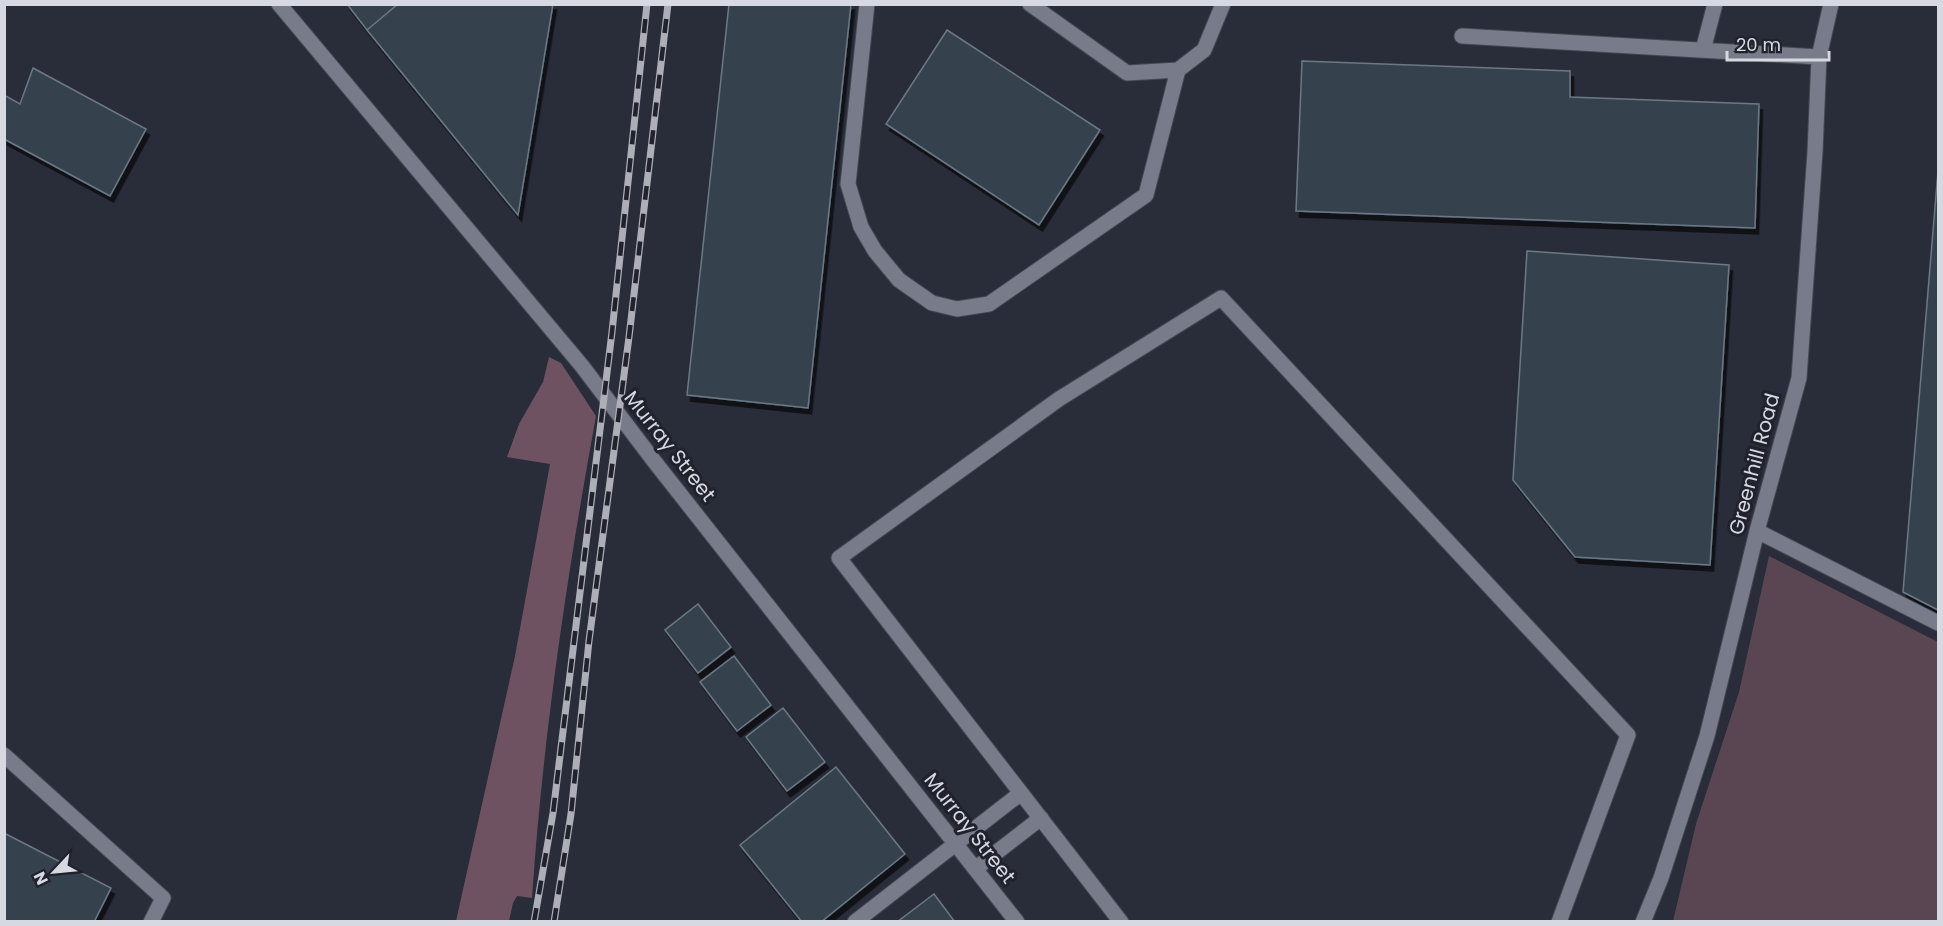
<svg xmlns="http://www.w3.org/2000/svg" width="1943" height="926" viewBox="0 0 1943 926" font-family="Poppins,sans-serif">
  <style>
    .green { fill: #5a4652 }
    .forest { fill: #6e5262 }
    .building { fill: #36434d; stroke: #6b7984; stroke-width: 1.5; filter: url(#shadow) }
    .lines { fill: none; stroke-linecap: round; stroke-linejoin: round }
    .minor-casing { stroke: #454752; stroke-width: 17 }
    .minor { stroke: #787b8a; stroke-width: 15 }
    .rail-casing { stroke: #acaeb8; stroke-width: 7 }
    .rail { stroke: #20222e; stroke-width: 4.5; stroke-dasharray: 14; stroke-linecap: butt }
    .labels { text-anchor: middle; stroke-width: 6; stroke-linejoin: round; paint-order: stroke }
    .street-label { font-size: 20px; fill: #d7d9e2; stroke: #20222e }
  </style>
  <defs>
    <filter id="shadow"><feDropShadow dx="3.5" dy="6" stdDeviation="0" flood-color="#0009"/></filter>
  </defs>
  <rect width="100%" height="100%" fill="#292c39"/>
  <path class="green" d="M1769,556L1938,642V921H1673L1696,824L1739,692Z"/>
  <path class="forest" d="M549,357L561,363L596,416C567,575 543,736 532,898L517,896L513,903L509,921H456L515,656L550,464L507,457L519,424L543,382Z"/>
  <path class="building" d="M347,4H398L367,30Z
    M398,4H553L518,215L367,30Z
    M729,4H851L808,408L687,395Z
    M947,30L1100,130L1039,225L886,124Z
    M1302,61L1570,71V97L1759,104L1755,228L1296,211Z
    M33,68L146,129L110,196L4,139V95L20,104Z
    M1938,171V610L1903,592Z
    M1527,251L1729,265L1710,565L1575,557L1513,480Z
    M698,604L731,647L698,673L665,630Z
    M734,656L771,705L737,731L700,682Z
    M783,708L825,762L787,791L746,737Z
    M836,767L905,854L821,922H802L740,845Z
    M4,833L111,888L94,922H4Z
    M934,894L955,922H897Z"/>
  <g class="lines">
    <defs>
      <path id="minor" d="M279,4L582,366L654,461L1017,922
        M867,4L848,184L861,227L875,251L899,280L932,303L957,309L989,304L1146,195L1178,70
        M1030,4L1127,73L1178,70L1204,50L1223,4
        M1462,36L1819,57
        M1703,50L1715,4
        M1757,531L1938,623
        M4,755L163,898L151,922
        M975,869L1041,818
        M855,922L1021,793
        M1121,922L839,558L1059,399L1221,298L1628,735L1559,922
        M1643,922L1661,878L1707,736L1757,531L1799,378L1815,152L1819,57L1831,4"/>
    </defs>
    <use href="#minor" class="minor-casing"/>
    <use href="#minor" class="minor"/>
    <defs>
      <path id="rail" d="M534,922L553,813L612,332L647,4
        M554,922L571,814L589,641L629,337L668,4"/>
    </defs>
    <use href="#rail" class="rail-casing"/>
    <use href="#rail" class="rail"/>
  </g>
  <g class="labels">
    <g class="street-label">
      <text transform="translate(670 446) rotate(52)" y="7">Murray Street</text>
      <text transform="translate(1754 464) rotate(-75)" y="7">Greenhill Road</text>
      <text transform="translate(970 828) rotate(52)" y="7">Murray Street</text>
    </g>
  </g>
  <rect width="1943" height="926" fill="none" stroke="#d7d9e2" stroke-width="12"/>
  <g transform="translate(54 872) rotate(244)" stroke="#20222e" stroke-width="4.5" paint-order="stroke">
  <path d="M0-4.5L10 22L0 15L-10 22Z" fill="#d7d9e2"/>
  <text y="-9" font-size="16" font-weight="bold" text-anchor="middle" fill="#d7d9e2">N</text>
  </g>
  <path d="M1727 51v9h102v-9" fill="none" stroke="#d7d9e2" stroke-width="3"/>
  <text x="1736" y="51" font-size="18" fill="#d7d9e2" stroke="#20222e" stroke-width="4.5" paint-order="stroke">20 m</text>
</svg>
